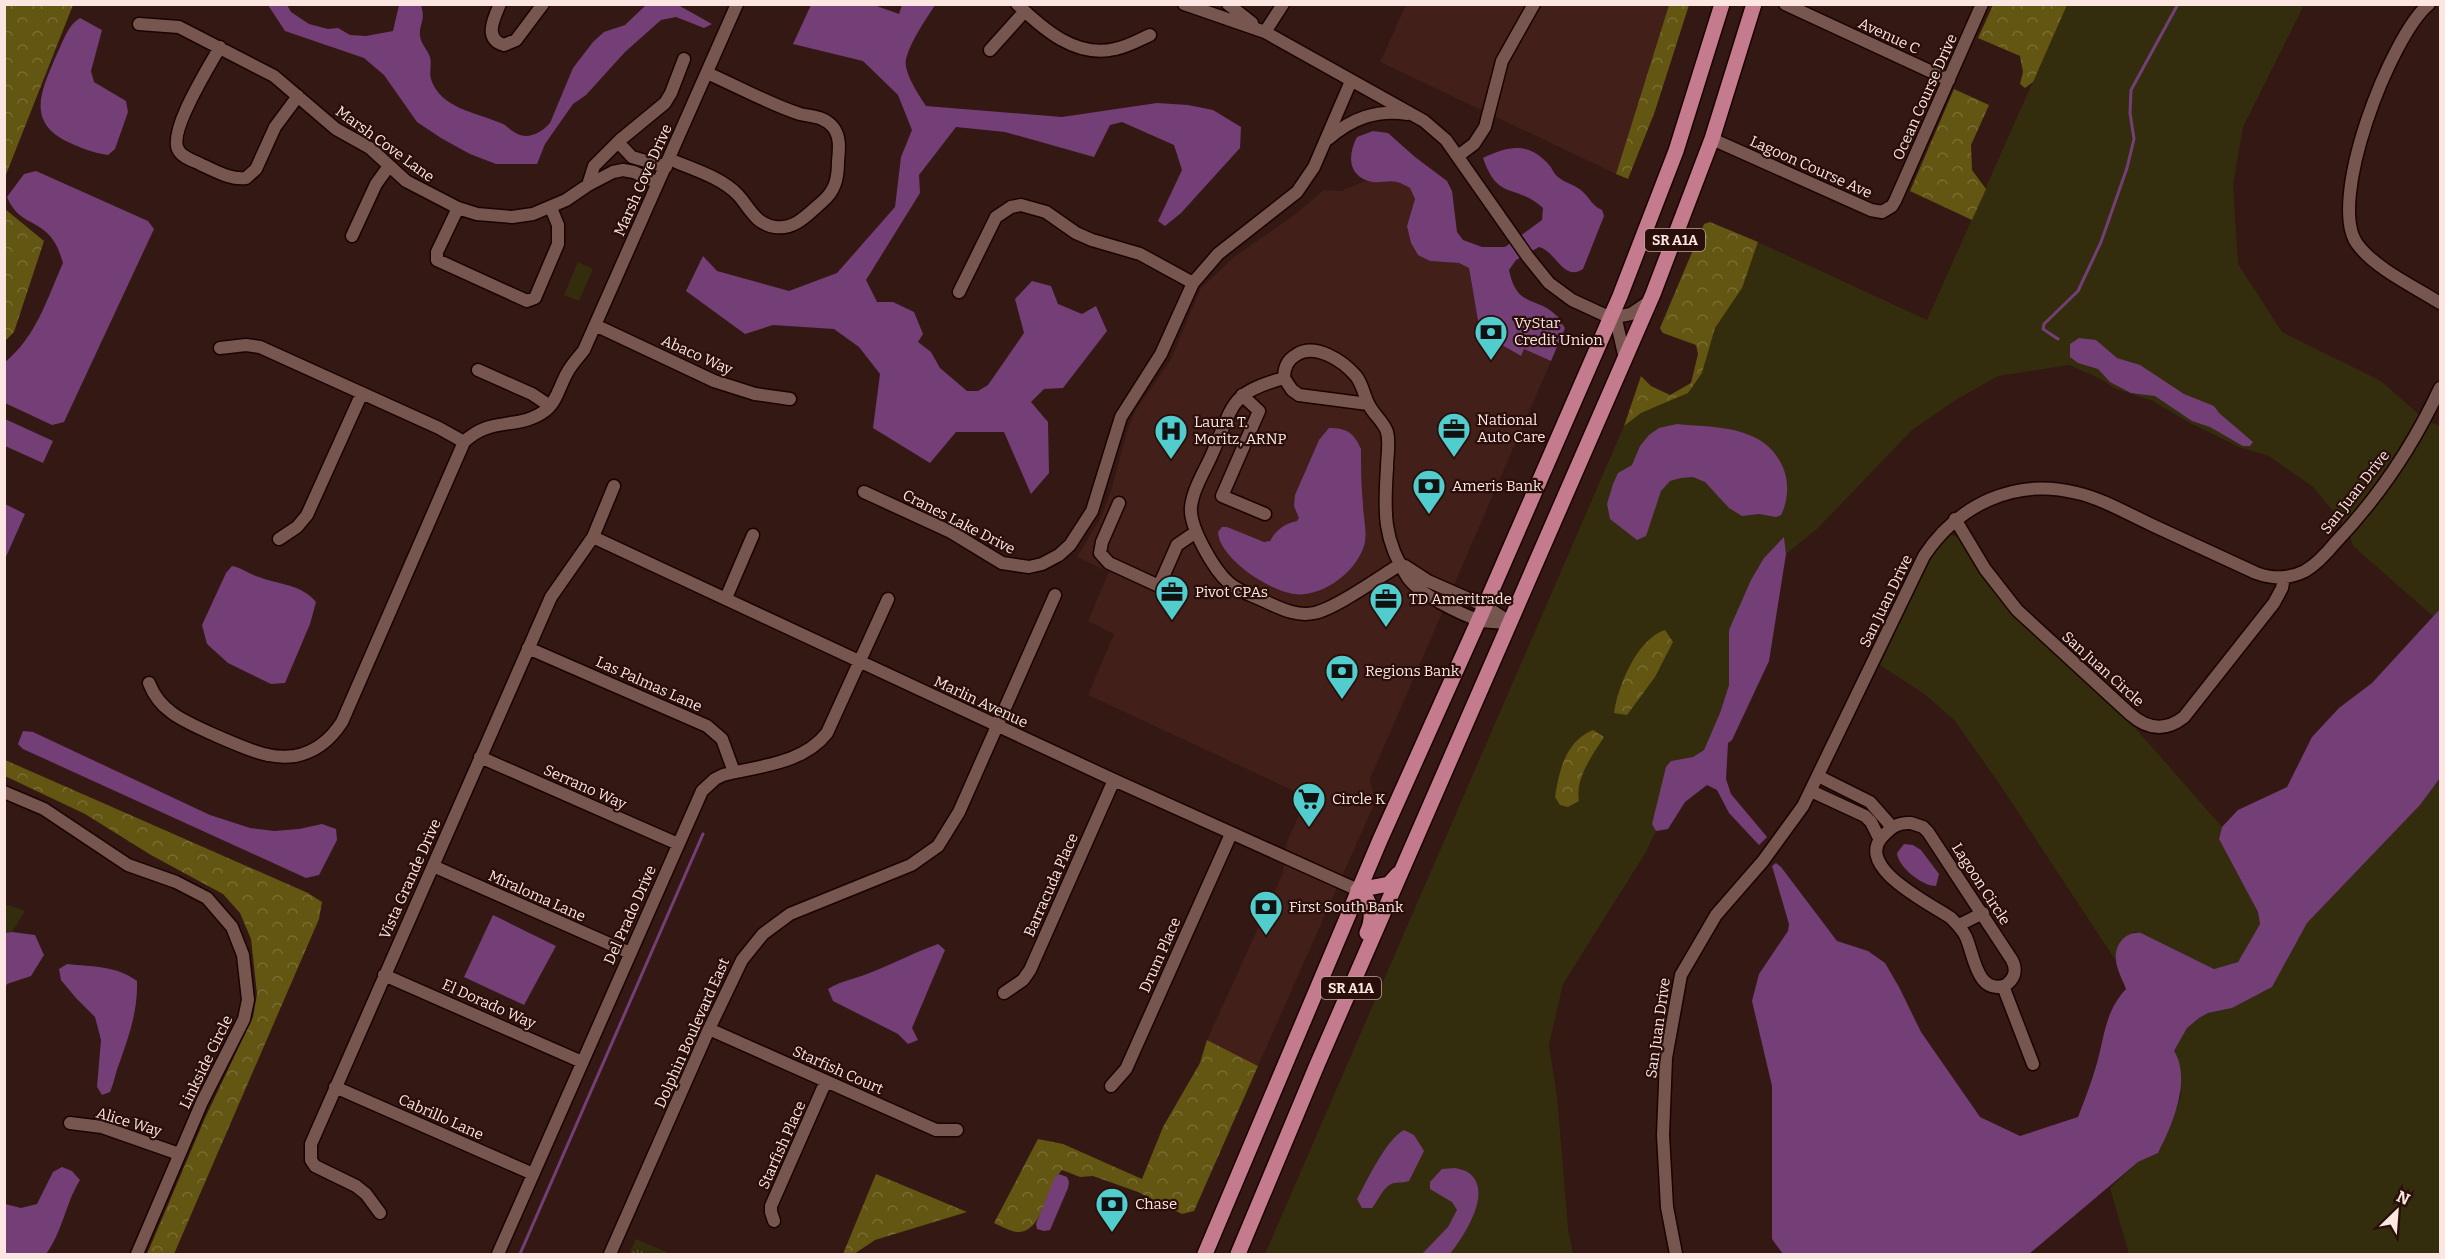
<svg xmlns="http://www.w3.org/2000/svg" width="2445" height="1259" viewBox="0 0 2445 1259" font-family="Bitter,serif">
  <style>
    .built { fill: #421f18 }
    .grass { fill: #332d0d }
    .forest { fill: url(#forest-crowns) }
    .park { fill: url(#park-tufts) }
    .water { fill: #733f76 }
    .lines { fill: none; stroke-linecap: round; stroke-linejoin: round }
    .stream { stroke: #733f76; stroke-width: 3 }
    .minor-casing { stroke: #1a0301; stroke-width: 15 }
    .major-casing { stroke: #1a0301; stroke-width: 18 }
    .minor { stroke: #77564f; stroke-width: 12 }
    .major { stroke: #c47b8d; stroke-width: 15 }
    .labels { text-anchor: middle; stroke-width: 4.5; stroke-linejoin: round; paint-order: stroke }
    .shield { fill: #290e0a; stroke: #bca5a1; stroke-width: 1.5 }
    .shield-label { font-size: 14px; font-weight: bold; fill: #fbe6e2 }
    .street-label { font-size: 15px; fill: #fbe6e2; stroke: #290e0a }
    .poi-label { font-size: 15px; fill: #fbe6e2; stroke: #290e0a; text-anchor: start }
  </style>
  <defs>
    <pattern id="forest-crowns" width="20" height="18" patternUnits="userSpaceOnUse" patternTransform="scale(1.5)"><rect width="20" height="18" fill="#635512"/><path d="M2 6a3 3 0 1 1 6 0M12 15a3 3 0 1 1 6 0" fill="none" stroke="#7a6d34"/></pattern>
    <pattern id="park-tufts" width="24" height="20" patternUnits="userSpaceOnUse" patternTransform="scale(1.5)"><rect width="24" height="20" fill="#332d0d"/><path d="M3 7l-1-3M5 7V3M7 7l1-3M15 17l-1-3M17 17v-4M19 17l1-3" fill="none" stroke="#514b30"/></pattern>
  </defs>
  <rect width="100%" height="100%" fill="#341813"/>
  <path class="built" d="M1406,5H1669L1616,174L1380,62Z
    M1368,180L1396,181L1410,188L1415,199L1407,226L1430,261L1459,263L1469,268L1481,338L1502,345L1520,356L1524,349L1551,361L1370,779L1375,802L1258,1066L1207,1040L1283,873L1287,842L1307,797L1088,695L1114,634L1088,621L1109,572L1077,557L1101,517L1111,491L1127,431L1135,411L1170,361L1201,288L1234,257L1293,216L1324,190L1341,191Z"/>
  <path class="grass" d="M2067,5H2304L2243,127L2233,185L2238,264L2282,332L2381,381L2424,419L2440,426V609L2434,617L2353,546L2348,529L2313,487L2269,456L2239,447L2190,423L2153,401L2114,388L2101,379L2069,365L1998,376L1954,401L1912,430L1818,528L1786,554L1784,538L1729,630V685L1720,713L1704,750L1693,757L1671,761L1652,824L1656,831L1646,852L1563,984L1549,1045L1557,1097L1568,1229L1573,1254H1265L1624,426L1641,413L1688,393L1702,373L1715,328L1742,287L1758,242L1927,320Z
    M578,262L593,269L579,301L564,295Z
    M1949,534L1960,538L1984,580L2039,639L2137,730L2222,827L2219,839L2258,912L2260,924L2238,962L2214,969L2141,933L2134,932L2119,943L2116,961L1998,782L1955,721L1927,696L1880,665L1926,566L1934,551Z
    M2440,778V1254H2129L2110,1188L2138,1162L2158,1153L2162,1146L2181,1096L2174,1051L2187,1028L2199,1018L2208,1013L2232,1008L2272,987L2307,923L2420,805Z
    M5,904L25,911L12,932L5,933Z"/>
  <path class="forest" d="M5,4L73,5L5,177L4,5Z
    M1669,5H1689L1655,111L1628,179L1616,174Z
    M1993,5H2067L2033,82L2025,88L2020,84L2023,72L2020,56L1978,38Z
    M1954,89L1989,105L1971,145L1972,170L1986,189L1972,220L1910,191Z
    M5,209L44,241L14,332L5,341Z
    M1710,222L1758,242L1742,288L1715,328L1702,373L1688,393L1641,413L1624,426L1641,376L1651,386L1670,395L1691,383L1698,354L1696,345L1663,333L1660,328L1704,224Z
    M1665,630L1673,642L1655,677L1627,715L1614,713C1618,686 1637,639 1665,630Z
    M1593,730L1604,737C1592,756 1575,778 1579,801L1568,807L1560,805L1555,797C1559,770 1566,741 1593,730Z
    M5,760L308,893L322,902L319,919L174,1254H147L205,1118L253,1017L257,994L251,939L240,913L223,894L151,855L85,814L5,776Z
    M1207,1040L1258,1066L1194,1211L1182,1214L1138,1192L1093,1176L1080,1177L1062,1170C1047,1185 1043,1234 1017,1232C1009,1231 1001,1226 994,1223L1038,1139L1063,1144L1142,1179L1163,1127L1200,1063Z
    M876,1174L967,1212L875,1240L854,1254H843Z"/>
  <path class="park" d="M636,1239L670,1254H629Z"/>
  <path class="water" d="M268,5H287L291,12L309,24L328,29L338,28L350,35L366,36L393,31L399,5H421C426,22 419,23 420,36C421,44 427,49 430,57C432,64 429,72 431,79C440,109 479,113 503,124C507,126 510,130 514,132C527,141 541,133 550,123L573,68L593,42L604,32L625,25L646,5H678L712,24L704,28L676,17L661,20L625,52L586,95L573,104L545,144L537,164H496L470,154L441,138L417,122L384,75L364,58L285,31Z
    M811,5H874L899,14L902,5H935C925,21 911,40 906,59C903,72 919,95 926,106L1062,117L1157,103L1188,105L1213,110L1241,127L1240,148L1181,213L1165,226L1158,221L1182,170L1174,145L1122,122L1110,125L1094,157L1005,132L956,127L919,175L920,193L866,280L877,302H893L914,312L923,334L918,342L931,352L940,368L967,391H978L988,385L1024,333L1015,299L1032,281L1051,286L1058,304L1082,314L1096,306L1107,331L1063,388L1044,389L1031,402L1048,422L1049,473L1031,494L1004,432H956L930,463L873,428L880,374L859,347L834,329L773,325L745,334L686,291L703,256L717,271L789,291L837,273L895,207L901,157L912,130L898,95L863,61L793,44Z
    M80,18L102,30L91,71L94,82L126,101L128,112L115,149L108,155C93,153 81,148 68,142C26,122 41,91 56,56C63,42 67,26 80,18Z
    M1373,131L1388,133L1415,157L1447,181L1452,191L1457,232L1463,240L1482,247H1505L1542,220L1543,208C1516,183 1498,202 1483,158C1509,146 1529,141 1550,166C1553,170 1554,174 1558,177C1565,183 1576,185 1582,191C1590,198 1592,206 1602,210L1604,216L1583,269C1563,282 1556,251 1539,247L1516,260L1509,270C1517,309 1536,295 1557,316C1560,319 1562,325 1565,328L1551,361L1524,349L1521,356L1502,345L1481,338L1469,268L1459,263L1430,261L1418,255L1411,243L1407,226L1415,199L1410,188C1406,186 1401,183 1397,182C1389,180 1380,183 1373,182C1348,177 1347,156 1357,137Z
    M36,171L148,221L154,229L64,422L52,425L5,403V362C36,337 47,299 63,263C60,253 57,244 50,236C35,219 18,223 7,197L24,174Z
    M2079,338L2096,340L2117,358L2140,365L2184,394L2214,406L2219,413L2253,442L2250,446H2243L2210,427L2192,421L2155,396L2131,393L2110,382L2098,369L2078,363L2070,357V344Z
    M5,419L53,441L43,463L5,446Z
    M1677,424C1718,428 1767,425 1784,470C1789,484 1788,501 1781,515L1776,517L1759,514L1742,516L1729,508L1705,482L1693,477L1681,478L1670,481L1661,491L1646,536L1637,540L1610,519L1607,504L1613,484L1618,473L1632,465L1640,446L1649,435L1659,428Z
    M1329,428C1347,428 1354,433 1361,449C1361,467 1361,486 1363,504C1363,517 1368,533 1364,546C1356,570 1331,590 1306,594C1279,599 1219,560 1218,532L1222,527H1227L1264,542L1270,541C1277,529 1284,524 1297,521L1299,518L1294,506L1295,495L1319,440Z
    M5,504L25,514L5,559Z
    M1784,537L1786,554L1769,661L1732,740L1728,743L1726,779L1731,794L1767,837L1759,845L1729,813L1717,790L1707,785L1685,802L1668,829L1656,831L1652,824L1666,767L1671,761L1693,757L1704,750L1720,713L1729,685V630L1751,580L1764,558Z
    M232,566C242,568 249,574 259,577C280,585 301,584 316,602L310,624L285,683L271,684L228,663L207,644L202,625L226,573Z
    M2440,609V778L2420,805L2307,923L2272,987L2232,1008L2208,1013L2199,1018L2187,1028L2174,1051C2192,1079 2172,1126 2158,1153L2138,1162L2029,1254H1783L1772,1239V1086L1752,1001L1759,974L1788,931L1789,924L1772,866L1776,863L1781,867L1837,941L1868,951L1885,963L1899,987L1921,1032L1980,1117L2020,1136L2078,1117C2085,1099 2092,1081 2097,1063C2105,1034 2105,1012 2126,989C2123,981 2117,970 2116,961C2114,945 2125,931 2141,933L2214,969L2238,962L2260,924L2258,912L2219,839L2222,827L2238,810L2287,787L2312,737L2339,708L2372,683Z
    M23,731L33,732L210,815L250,828L274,831L299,829L322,824L336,829L337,840L319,875L306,878L23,749L18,744Z
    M1904,844L1913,845L1921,850L1939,874L1936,886C1922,886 1898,867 1897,853Z
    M493,915L556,946L524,1005L464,977Z
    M12,932L35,935L44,955L31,976L7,984L5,989V933Z
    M938,944L945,950L912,1028L918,1040L908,1044L898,1034L833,1001L828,989C842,980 857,979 872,972C895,963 915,952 938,944Z
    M67,964C93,967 115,965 137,981C138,1011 129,1036 119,1064C115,1074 114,1083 110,1092L102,1095L97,1087L101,1040L95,1017L76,998L61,980L59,969Z
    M1404,1130L1414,1135L1424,1151L1409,1181C1404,1183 1400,1182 1395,1183C1384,1184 1379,1200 1372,1208H1362L1357,1199C1368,1179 1385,1141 1404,1130Z
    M62,1167L72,1171L80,1180C65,1204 63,1231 46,1254H5V1204L21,1208L37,1204L53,1172Z
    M1455,1168C1459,1169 1465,1170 1469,1173C1494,1192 1463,1237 1450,1254H1422L1448,1227L1457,1210L1452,1202L1430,1189V1182L1442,1169Z
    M1059,1174L1067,1177L1069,1182L1068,1188L1050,1230L1044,1231L1037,1229L1036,1224L1055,1177Z"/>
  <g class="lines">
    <path class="stream" d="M2058,339L2043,329L2044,324L2078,291L2101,242L2127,168L2134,139L2130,113L2131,90L2178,4
      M520,1254L703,834"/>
    <defs>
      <path id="minor" d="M500,4C494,18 483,39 504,45L516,40L543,4
        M1017,4C1044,30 1076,58 1115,49C1127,47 1139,40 1150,35
        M1184,4L1265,32L1424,121L1446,140L1528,257L1549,283L1572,300L1611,318L1617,324L1625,359
        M1228,4L1252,23
        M1785,4L1949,80
        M2429,4C2391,35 2325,204 2358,245C2376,269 2415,287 2440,303
        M139,24L179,27L274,76L336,129L370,148L406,181L458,208L477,214L512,217L533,214L566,200L588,185L613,172L623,170L634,172L658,183
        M1265,32L1283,4
        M220,47C210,65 166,134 179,151C183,158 195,161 202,165C216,171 230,180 246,178L256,169L275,127L298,96
        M990,50L1024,12
        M1328,139C1352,118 1377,109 1408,114
        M1712,139L1871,210L1882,212L1892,206L1895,201L1982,4
        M618,142L632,157L666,167
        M1458,156L1474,144L1485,127L1502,61L1534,4
        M669,159C692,169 721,177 738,195C750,208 755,224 775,227C795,230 808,214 822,202C835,191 838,179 838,162C839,150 841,137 833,127C824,116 812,117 800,114C769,104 737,86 707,73
        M588,185L594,166L620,140L665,103L671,93L684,59
        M458,208L437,252V260L527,301L535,298L558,244V225L551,208
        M352,236L376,184L389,166
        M959,292L996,217L1011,207L1021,205L1046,212L1076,233L1092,240L1140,254L1193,283
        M1611,318L1631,314L1650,301
        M595,325L714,381L755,394L790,399
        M220,348L246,345L260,347L439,428L464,442
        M478,370L532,394L550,406
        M1284,378C1230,393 1234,403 1213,452C1206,469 1193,488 1191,507C1189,527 1214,570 1229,583C1238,591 1251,595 1262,600C1278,607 1295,617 1314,613C1335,609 1381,576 1401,564
        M1242,395L1259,411L1222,496L1265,514
        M1368,404L1299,395L1292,390L1284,378C1284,368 1287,360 1296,355C1315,342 1343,361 1356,376C1363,385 1364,396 1369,405C1373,414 1384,422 1387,432C1390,443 1387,456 1387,468C1384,512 1383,540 1408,578C1419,594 1459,613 1478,620C1488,623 1500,622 1510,623
        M864,492L951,532L1002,563L1029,567L1042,564L1059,555L1070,545L1092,511L1121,417L1161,354L1193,283L1218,254L1297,192L1314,167L1351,81
        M1119,503L1102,542L1100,553L1109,563L1159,586L1177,545L1196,532
        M1955,519L1985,569L2017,610L2130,714C2147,729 2165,732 2184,717L2274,603L2282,588L2284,577
        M593,537L1114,780L1358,890
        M279,539L297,527L307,515L362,393
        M1405,566L1428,581L1485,606L1508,621
        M726,598L753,535
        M528,648L707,726L722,739L734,772
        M149,683C154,696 160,704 171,712C184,723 251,752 268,755C277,757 286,757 295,756C316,752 331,739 342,722L464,442C492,415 519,431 546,410C557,401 560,385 567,373C571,365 578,358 584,350L737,4
        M480,757L678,844
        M1818,776L1870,802L1892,827
        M1811,791L1865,816L1871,822L1880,840
        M4,792L44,809L128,865L176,882L207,898L232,927L243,955L248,1000L244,1019L202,1102L137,1254
        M1911,823L1923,827L1928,832L2012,960C2017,970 2015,978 2006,985C1977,996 1974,955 1966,937C1963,930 1957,924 1951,918C1931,904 1853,867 1883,836C1892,827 1898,822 1911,823Z
        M433,866L630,953
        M1959,925L1983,913
        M384,975L582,1062
        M2003,986L2033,1064
        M1004,993L1023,980L1030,970L1114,780
        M709,1029L936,1130H957
        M1111,1086L1126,1069L1231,834
        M335,1087L533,1174
        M70,1123L102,1127L179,1154
        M380,1213L366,1194L356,1186L315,1166L311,1160V1144L551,597L593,537L614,486
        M774,1221L771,1212V1206L826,1081
        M498,1254L702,791L715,779L723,775C758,766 803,764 827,733L888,599
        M610,1254L709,1029L742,960L763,934L790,914L911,865L938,846L959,812L1055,595
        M1676,1254L1667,1207L1663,1135L1666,1058L1681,975L1716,915L1763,861L1803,806L1924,556C1958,505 2015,477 2077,493C2103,499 2128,514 2152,525C2187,541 2221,557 2256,573C2272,579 2289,579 2305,571C2317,564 2326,554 2335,543C2378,498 2414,444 2440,388"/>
      <path id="major" d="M1358,890C1373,901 1374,918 1367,933
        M1358,890L1389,884L1398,874
        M1205,1254L1380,840L1481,615L1620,296L1676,151L1722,4
        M1238,1254L1317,1065L1653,294L1712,139L1754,4"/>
    </defs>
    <use href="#minor" class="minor-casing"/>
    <use href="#major" class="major-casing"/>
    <use href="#minor" class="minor"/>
    <use href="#major" class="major"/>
  </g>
  <defs>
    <symbol id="bank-pin" viewBox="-11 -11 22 30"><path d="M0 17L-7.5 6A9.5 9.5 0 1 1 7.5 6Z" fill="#52cdce" stroke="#290e0a"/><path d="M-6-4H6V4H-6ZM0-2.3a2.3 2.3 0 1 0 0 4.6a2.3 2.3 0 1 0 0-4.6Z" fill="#111"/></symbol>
    <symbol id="office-pin" viewBox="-11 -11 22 30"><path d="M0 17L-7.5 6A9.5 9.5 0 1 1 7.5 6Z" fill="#52cdce" stroke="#290e0a"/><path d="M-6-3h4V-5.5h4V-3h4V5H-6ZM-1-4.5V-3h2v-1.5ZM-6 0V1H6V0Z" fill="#111"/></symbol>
    <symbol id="hospital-pin" viewBox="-11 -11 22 30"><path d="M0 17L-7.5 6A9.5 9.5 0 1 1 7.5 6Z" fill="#52cdce" stroke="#290e0a"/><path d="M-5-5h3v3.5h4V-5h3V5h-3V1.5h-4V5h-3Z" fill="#111"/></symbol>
    <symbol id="supermarket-pin" viewBox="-11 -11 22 30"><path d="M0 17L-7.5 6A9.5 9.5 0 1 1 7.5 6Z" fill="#52cdce" stroke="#290e0a"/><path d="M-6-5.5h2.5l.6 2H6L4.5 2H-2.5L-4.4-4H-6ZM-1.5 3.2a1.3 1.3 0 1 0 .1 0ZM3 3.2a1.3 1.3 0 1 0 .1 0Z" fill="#111"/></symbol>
  </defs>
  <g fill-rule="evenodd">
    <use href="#bank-pin" x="1472" y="313" width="38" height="52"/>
    <use href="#office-pin" x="1435" y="410" width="38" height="52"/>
    <use href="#hospital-pin" x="1152" y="412" width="38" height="52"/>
    <use href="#bank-pin" x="1410" y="467" width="38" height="52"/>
    <use href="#office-pin" x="1153" y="573" width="38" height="52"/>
    <use href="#office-pin" x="1367" y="580" width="38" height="52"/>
    <use href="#bank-pin" x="1323" y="652" width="38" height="52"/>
    <use href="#supermarket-pin" x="1290" y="780" width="38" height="52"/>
    <use href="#bank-pin" x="1247" y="888" width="38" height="52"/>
    <use href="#bank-pin" x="1093" y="1185" width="38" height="52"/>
  </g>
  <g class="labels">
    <g class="shield">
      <rect x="1645" y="229" width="60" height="22" rx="4.5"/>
      <rect x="1321" y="977" width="60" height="22" rx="4.5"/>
    </g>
    <g class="shield-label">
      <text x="1675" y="245">SR A1A</text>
      <text x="1351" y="993">SR A1A</text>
    </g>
    <g class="street-label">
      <text transform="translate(1889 36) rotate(25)" y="5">Avenue C</text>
      <text transform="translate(1925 97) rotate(-66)" y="5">Ocean Course Drive</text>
      <text transform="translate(385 144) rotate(36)" y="5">Marsh Cove Lane</text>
      <text transform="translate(1811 167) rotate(24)" y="5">Lagoon Course Ave</text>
      <text transform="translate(643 180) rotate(-66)" y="5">Marsh Cove Drive</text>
      <text transform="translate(697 355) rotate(24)" y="5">Abaco Way</text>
      <text transform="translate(2355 492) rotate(-52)" y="5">San Juan Drive</text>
      <text transform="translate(959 522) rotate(27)" y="5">Cranes Lake Drive</text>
      <text transform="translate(1886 601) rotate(-64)" y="5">San Juan Drive</text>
      <text transform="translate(2103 669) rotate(42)" y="5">San Juan Circle</text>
      <text transform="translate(649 684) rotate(24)" y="5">Las Palmas Lane</text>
      <text transform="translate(981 702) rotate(25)" y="5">Marlin Avenue</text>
      <text transform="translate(585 787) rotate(24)" y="5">Serrano Way</text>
      <text transform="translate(410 879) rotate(-66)" y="5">Vista Grande Drive</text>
      <text transform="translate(1981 884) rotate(57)" y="5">Lagoon Circle</text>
      <text transform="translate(1051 885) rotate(-66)" y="5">Barracuda Place</text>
      <text transform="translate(537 896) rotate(24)" y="5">Miraloma Lane</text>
      <text transform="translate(630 915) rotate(-66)" y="5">Del Prado Drive</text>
      <text transform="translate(1160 955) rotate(-66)" y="5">Drum Place</text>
      <text transform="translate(489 1004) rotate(24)" y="5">El Dorado Way</text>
      <text transform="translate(1658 1028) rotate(-82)" y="5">San Juan Drive</text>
      <text transform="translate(692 1033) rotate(-66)" y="5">Dolphin Boulevard East</text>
      <text transform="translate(206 1062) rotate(-64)" y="5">Linkside Circle</text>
      <text transform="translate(838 1070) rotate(24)" y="5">Starfish Court</text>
      <text transform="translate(441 1117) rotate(24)" y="5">Cabrillo Lane</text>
      <text transform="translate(129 1122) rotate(17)" y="5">Alice Way</text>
      <text transform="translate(782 1145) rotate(-66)" y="5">Starfish Place</text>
    </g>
    <g class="poi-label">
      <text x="1514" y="328">VyStar<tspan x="1514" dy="17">Credit Union</tspan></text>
      <text x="1477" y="425">National<tspan x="1477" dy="17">Auto Care</tspan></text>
      <text x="1194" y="427">Laura T.<tspan x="1194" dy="17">Moritz, ARNP</tspan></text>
      <text x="1452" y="491">Ameris Bank</text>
      <text x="1195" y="597">Pivot CPAs</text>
      <text x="1409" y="604">TD Ameritrade</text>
      <text x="1365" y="676">Regions Bank</text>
      <text x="1332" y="804">Circle K</text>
      <text x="1289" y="912">First South Bank</text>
      <text x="1135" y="1209">Chase</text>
    </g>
  </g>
  <rect width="2445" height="1259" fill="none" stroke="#fbe6e2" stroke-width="12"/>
  <g transform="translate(2397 1211) rotate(25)" stroke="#290e0a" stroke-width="4.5" paint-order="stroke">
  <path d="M0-4.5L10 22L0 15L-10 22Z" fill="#fbe6e2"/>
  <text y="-9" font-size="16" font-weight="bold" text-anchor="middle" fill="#fbe6e2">N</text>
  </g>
</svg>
